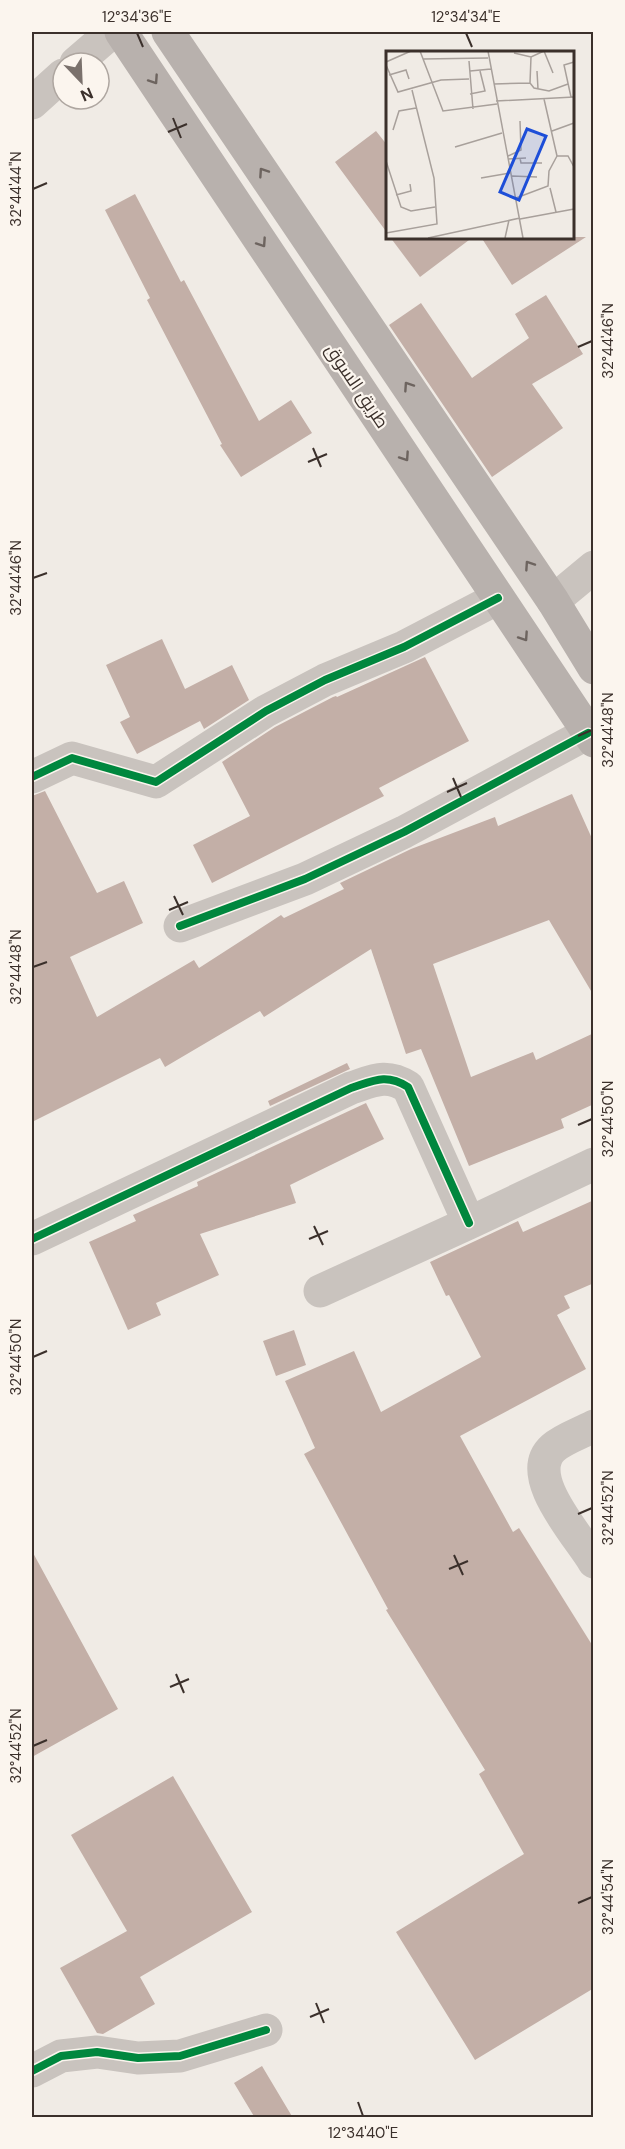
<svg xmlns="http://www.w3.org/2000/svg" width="625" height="2149" viewBox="0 0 625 2149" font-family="'DM Sans',Cairo,sans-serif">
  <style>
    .building { fill: #c3afa7 }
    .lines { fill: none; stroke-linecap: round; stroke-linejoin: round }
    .street { stroke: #c9c3be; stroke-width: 33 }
    .primary { stroke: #b8b1ad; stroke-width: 33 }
    .cycleway-casing { stroke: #fbf5ee; stroke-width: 11 }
    .cycleway { stroke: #00873e; stroke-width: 8 }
    .oneway { stroke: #6d645f }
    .ticks { fill: none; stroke: #3b302b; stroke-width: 2 }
    .labels { text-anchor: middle; stroke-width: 4.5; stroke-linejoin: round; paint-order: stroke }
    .street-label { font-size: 18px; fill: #3b302b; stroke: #fbf5ee }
    .inset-road { fill: none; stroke: #a8a09b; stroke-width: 1.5 }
    .view { fill: #1d4ed8; fill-opacity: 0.15; stroke: #1d4ed8; stroke-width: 3 }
    .inset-edge { fill: none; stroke: #3b302b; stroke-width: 3 }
    .neatline { fill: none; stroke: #3b302b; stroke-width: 2 }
    .ticks-label { font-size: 15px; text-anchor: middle; fill: #3b302b }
  </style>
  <rect width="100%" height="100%" fill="#f0ebe5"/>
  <path class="building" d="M376,131L388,146V234L335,162Z
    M135,194L181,282L184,280L259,421L291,400L312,433L241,477L220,445L222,444L147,300L150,298L105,210Z
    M390,237H473L420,277Z
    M481,237H586L512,285Z
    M546,295L583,354L532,384L563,428L492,477L389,325L421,303L472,378L529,338L515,314Z
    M162,639L185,689L232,665L249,700L204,729L200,721L137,754L120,722L130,717L106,665Z
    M425,657L469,741L379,788L384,796L212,883L193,845L250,816L222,762L275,727L333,697L336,696L337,697Z
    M45,791L97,893L124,881L143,923L70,957L97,1017L194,960L199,968L281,915L284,918L344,889L340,883L411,849L495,817L498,826L572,794L594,843V996L549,920L433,964L471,1077L533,1052L536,1060L594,1033V1104L561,1119L564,1128L469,1166L421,1049L406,1054L371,949L264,1017L260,1011L165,1067L160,1058L32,1122V796Z
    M347,1063L350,1069L270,1106L268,1101Z
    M366,1103L384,1139L290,1185L296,1203L200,1234L219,1275L156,1303L161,1315L128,1330L89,1242L136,1221L133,1215L198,1186L197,1182Z
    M594,1200V1283L564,1296L570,1308L557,1315L586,1369L460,1436L513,1532L519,1528L594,1648V1988L475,2060L396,1932L524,1854L479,1774L485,1770L386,1610L388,1609L304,1454L315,1448L285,1381L354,1351L381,1412L481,1357L449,1295L446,1296L430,1262L518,1221L523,1232Z
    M294,1330L306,1365L276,1376L263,1341Z
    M32,1551L118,1709L32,1757Z
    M173,1776L252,1912L140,1977L155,2004L103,2034L97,2033L60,1968L127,1931L71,1835Z
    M262,2066L293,2118H255L234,2083Z"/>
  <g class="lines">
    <path class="street" d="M76,63L112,32
      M32,103L63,75
      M553,601L594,567
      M32,777L72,758L156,782L266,711L325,680L404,647L498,598
      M180,926L305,879L404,832L588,733
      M32,1239L351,1088C373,1081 386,1073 408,1087L469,1223
      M320,1291L469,1223L594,1164
      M594,1426C581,1433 563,1439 553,1448C522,1476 579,1536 594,1562
      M32,2071L61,2056L97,2052L138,2058L180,2056L266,2030"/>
    <path class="primary" d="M121,32L594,741
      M168,32L553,601L594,668"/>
    <defs>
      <path id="cycleway" d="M32,777L72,758L156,782L266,711L325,680L404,647L498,598
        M180,926L305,879L404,832L588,733
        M32,1239L351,1088C373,1081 386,1073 408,1087L469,1223
        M32,2071L61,2056L97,2052L138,2058L180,2056L266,2030"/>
    </defs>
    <use href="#cycleway" class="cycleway-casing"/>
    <use href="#cycleway" class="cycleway"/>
  </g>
  <defs><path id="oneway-chevron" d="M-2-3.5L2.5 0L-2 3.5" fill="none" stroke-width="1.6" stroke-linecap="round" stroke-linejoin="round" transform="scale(1.5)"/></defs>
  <g class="oneway">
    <use href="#oneway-chevron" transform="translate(154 80) rotate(56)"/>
    <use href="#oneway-chevron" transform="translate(263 172) rotate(-124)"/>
    <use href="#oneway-chevron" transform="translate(262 243) rotate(56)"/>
    <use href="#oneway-chevron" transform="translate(408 386) rotate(-124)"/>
    <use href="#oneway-chevron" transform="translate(405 457) rotate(56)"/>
    <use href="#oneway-chevron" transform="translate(529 565) rotate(-124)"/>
    <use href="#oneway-chevron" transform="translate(524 637) rotate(56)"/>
  </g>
  <path class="ticks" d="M137,33L143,47M466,33L472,47M173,118L181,138M168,132L187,124M33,189L47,183M578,347L592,341M313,448L321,467M308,462L327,454M33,578L47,573M578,736L592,730M453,778L461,797M447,792L467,783M174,896L183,915M169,910L188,902M33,967L47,962M578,1125L592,1119M314,1226L323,1245M309,1239L328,1231M33,1357L47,1351M578,1514L592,1508M454,1555L463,1575M449,1569L468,1561M176,1674L184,1693M170,1687L189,1679M33,1746L47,1740M578,1903L592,1897M316,2003L324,2023M310,2017L329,2009M358,2102L363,2116"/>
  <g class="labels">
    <g class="street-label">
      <text transform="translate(357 386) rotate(56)" y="6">طريق السوق</text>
    </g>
  </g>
  <g transform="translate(386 51)">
    <rect width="188" height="188" fill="#f0ebe5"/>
    <path class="inset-road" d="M34,0L57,60L111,53M102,0L137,187M158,0L167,22M128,2L145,6L158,0M145,6L144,32L148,37L163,40L182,33M37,8L102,7M83,10L87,58M0,11L25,0M0,14L12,41L55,29L83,28M84,20L105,18M151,20L152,38M3,24L20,19L23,28M108,33L144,32M84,43L99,40L94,20M185,46L178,14L188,11M110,50L188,46M7,79L13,60L30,57M166,80L188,72M69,96L116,82M122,105L135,99L134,70M171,105H182L188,116M134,107L135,112H156M122,108L140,107M0,110L15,156L25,160L49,156M126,125L151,126M95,127L124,122M164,137L170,161M10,144L25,140L24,133M130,147L162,135L163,120L171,105L158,48M134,168L188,158M0,182L51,173L48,127L26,39M42,187L134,167M119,187L123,169"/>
    <path class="view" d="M141,78L160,85L133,149L114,141Z"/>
    <rect width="188" height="188" class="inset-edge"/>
  </g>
  <rect width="625" height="2149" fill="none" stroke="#fbf5ee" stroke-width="66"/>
  <g transform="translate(81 81) rotate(157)"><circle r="28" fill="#fbf5ee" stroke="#aea6a0" stroke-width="1.5"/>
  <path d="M0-4.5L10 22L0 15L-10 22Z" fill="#7a716c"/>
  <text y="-9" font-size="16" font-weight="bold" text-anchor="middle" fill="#3b302b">N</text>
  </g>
  <rect x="33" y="33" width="559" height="2083" class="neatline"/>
  <g class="ticks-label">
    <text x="137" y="22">12°34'36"E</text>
    <text x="466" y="22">12°34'34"E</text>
    <text transform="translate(16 189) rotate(-90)" y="5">32°44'44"N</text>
    <text transform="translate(608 341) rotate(-90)" y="5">32°44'46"N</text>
    <text transform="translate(16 578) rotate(-90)" y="5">32°44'46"N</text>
    <text transform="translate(608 730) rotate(-90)" y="5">32°44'48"N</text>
    <text transform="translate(16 967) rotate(-90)" y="5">32°44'48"N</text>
    <text transform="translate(608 1119) rotate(-90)" y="5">32°44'50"N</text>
    <text transform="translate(16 1357) rotate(-90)" y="5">32°44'50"N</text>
    <text transform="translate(608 1508) rotate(-90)" y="5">32°44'52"N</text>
    <text transform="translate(16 1746) rotate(-90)" y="5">32°44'52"N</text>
    <text transform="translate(608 1897) rotate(-90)" y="5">32°44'54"N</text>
    <text x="363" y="2138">12°34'40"E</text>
  </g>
</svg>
